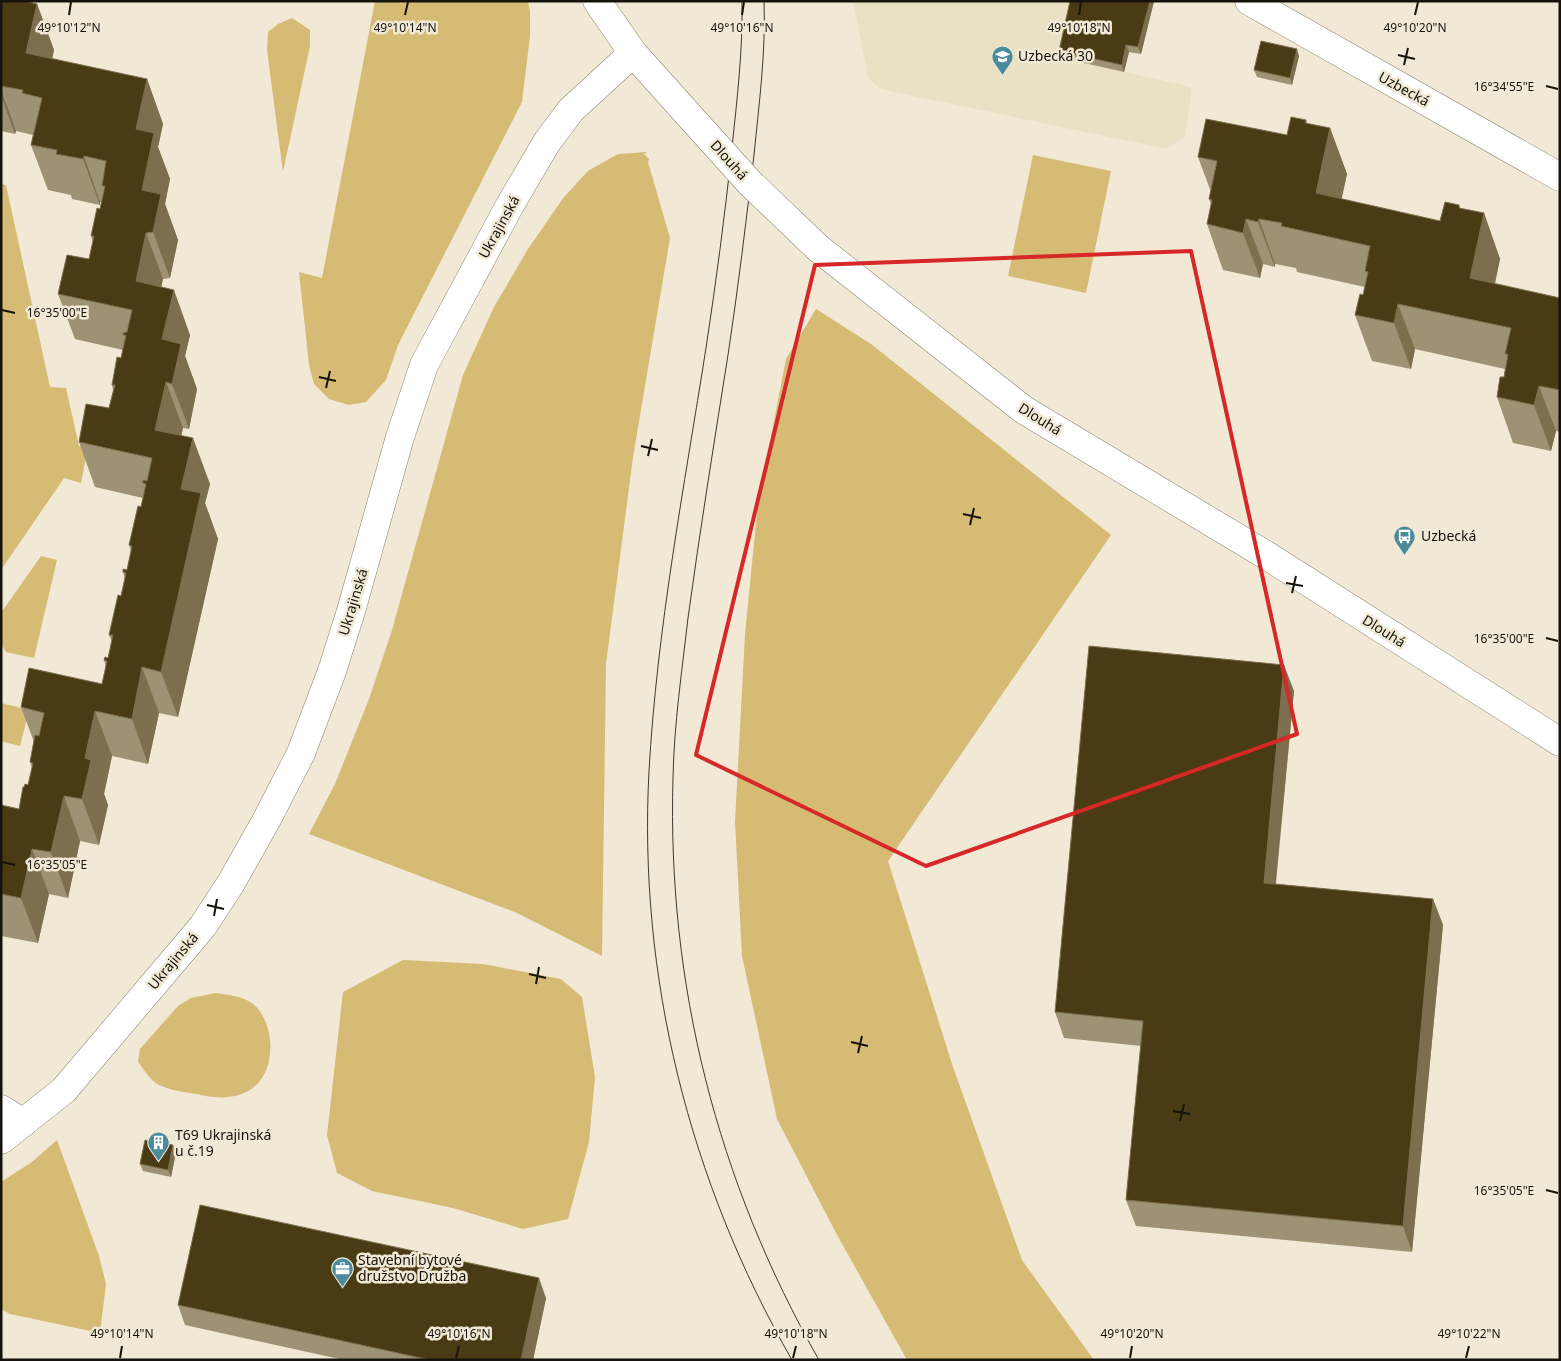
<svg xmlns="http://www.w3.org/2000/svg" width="1561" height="1361" viewBox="0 0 1561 1361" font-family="'Noto Sans',sans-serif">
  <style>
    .built { fill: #eae0c4 }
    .green { fill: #d5bb73 }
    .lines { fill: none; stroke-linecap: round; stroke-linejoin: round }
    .street-casing { stroke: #8c8573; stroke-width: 29 }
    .secondary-casing { stroke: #8c8573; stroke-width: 29 }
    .street { stroke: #fff; stroke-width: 28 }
    .secondary { stroke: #fff; stroke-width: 28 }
    .tram { stroke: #3c392f; stroke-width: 1 }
    .secondary-bridge-casing { stroke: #8c8573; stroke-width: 29; stroke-linecap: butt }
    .secondary-bridge { stroke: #fff; stroke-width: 28 }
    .wall { fill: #9d9274 }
    .shaded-wall { fill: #7b6f4e }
    .building { fill: #493b14; stroke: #7b6f4e }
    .marked { fill: none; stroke: #d62828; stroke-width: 4; stroke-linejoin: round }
    .ticks { fill: none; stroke: #16130c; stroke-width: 2 }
    .labels { text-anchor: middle; stroke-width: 5; stroke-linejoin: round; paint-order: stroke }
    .poi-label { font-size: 14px; fill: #16130c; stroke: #f1e9d5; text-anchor: start }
    .street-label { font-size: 14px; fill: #16130c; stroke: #f1e9d5 }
    .ticks-label { font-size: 12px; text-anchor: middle; fill: #16130c; stroke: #f1e9d5; stroke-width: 5; stroke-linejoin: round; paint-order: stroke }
  </style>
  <rect width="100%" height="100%" fill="#f1e9d5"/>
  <path class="built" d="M853,1H1154L1141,54L1129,53L1124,72L1192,87L1185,137L1167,149L880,89L868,77Z"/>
  <path class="green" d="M375,1H528L530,12V36L522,102L398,345L386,380L366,402L349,405L329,399L314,384L309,365L299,272L322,278Z
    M292,18L310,30V46L283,172L267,50L268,32L278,24Z
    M647,152L644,154L649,159L648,162L670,238L633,457L606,664L602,956L517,913L309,834L335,784L369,699L392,630L463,375L494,307L528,249L564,197L588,171L618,154Z
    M1033,155L1111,171L1086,293L1008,276Z
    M1,184L6,185L50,387L66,388L79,446L88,447L81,483L64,478L1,570Z
    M816,309L871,344L1111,535L888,861L953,1067L1022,1260L1094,1360H907L836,1233L777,1119L742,956L735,822L745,634L758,503L786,359Z
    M41,556L57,560L34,658L6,652L1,644V613Z
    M1,703L29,710L20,746L1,741Z
    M403,960L483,964L561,979L582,997L595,1077L589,1142L568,1219L523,1229L453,1208L372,1191L337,1173L327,1135L343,992Z
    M216,993C228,995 243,996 253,1004C277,1024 277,1076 248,1091C232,1100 213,1098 196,1094C183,1092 161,1089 152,1080C147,1075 143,1068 138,1062L140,1049L178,1006L191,998Z
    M57,1140L99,1256L106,1284L100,1333L10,1314L1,1309V1182L32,1162Z"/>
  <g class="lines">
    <defs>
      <path id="street" d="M1249,1L1560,177
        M1,1109L23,1123"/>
      <path id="secondary" d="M597,1L633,53L686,112
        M818,248L1024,410L1266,555L1560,742
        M1,1140L64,1090L203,926L231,883L267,819L301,753L332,671L351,611L400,437L424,365L510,205L547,142L571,110L633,53"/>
    </defs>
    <use href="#street" class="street-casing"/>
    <use href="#secondary" class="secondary-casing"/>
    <use href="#street" class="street"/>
    <use href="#secondary" class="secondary"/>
    <path class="tram" d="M742,1C743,50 737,99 732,148C725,215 716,282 706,348C684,488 657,629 649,771C638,976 689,1181 792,1360
      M764,1C766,52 759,104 754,155C746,222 738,289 728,355C714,443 700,530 688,618C682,671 674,724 673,778C667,984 717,1181 819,1360"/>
    <defs>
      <path id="secondary-bridge" d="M686,112L750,183L818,248"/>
    </defs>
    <use href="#secondary-bridge" class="secondary-bridge-casing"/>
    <use href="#secondary-bridge" class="secondary-bridge"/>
  </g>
  <path class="wall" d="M1,1L37,4L54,50L52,59L147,79L163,124L158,147L170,179L165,204L178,240L170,278L163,279L161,287L190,335L185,356L197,389L189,429L183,428L181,436L210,484L205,503L218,539L178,717L159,713L148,764L112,756L104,794L108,805L99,845L80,841L68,898L49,894L38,943L1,936V805L19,809L24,787L28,785L32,768L30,762L34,742L21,707L102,684L106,667L104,660L108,658L112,641L109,635L121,596L125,579L123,572L127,570L131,551L129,545L143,498L95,487L79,442L109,408L113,390L112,385L121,358L123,350L75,339L58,294L89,259L93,242L91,236L100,209L101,202H100V205L72,199L71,195L48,190L31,145L33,135L16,131L15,134L1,131Z
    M1154,1L1141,54L1129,52L1124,72L1062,58L1059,51Z
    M1299,56L1292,85L1257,77L1254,70Z
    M1307,124L1330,128L1347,174L1341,199L1440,221L1459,205L1461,209L1484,213L1500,259L1495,284L1560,298V432L1556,431L1551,451L1513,443L1497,397L1504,377L1505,369L1415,349L1411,369L1372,361L1355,315L1363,295L1365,287L1297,272L1296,268L1275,264V267L1263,264L1260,278L1223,270L1207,224L1211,204L1209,199L1211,192L1198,157L1287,135Z
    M1294,691L1276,884L1433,899L1443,925L1412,1252L1136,1226L1126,1200L1141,1046L1064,1038L1055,1012Z
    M176,1152L171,1177L143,1171L140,1164Z
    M546,1298L533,1360H344L185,1325L178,1305Z"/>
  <path class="shaded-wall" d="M1150,1H1154L1141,54L1138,47Z
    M37,4L54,50L43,99L26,53Z
    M1126,45L1129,52L1124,72L1122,65Z
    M1297,49L1299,56L1292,85L1290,78Z
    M147,79L163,124L158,147L170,179L165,204L178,240L170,278L153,232L142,190L136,129Z
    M1,90L16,131L15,134L1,95Z
    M1306,120L1322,166L1330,128L1347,174L1333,239L1316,193L1305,123Z
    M84,156L100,202V205L83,159Z
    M1459,205L1476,250L1484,213L1500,259L1486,324L1470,278L1459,208Z
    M1246,219L1263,264L1260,278L1243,233Z
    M1259,219L1275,264V267L1258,222Z
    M146,233L163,279L153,326L136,281Z
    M174,290L190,335L185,356L197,389L189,429L172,384L162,339Z
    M1398,304L1415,349L1411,369L1394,323Z
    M166,382L183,428L172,476L155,430Z
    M1539,386L1556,431L1551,451L1534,405Z
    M193,438L210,484L205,503L218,539L178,717L161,672L181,489Z
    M1284,665L1294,691L1273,909L1264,883Z
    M142,667L159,713L148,764L132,719Z
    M95,711L112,756L104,794L108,805L99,845L82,799L85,758Z
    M64,796L80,841L68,898L51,852Z
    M32,849L49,894L38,943L21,898Z
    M1433,899L1443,925L1412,1252L1403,1226Z
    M173,1145L176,1152L171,1177L168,1170Z
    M539,1278L546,1298L533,1360H521Z"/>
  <path class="building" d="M1,1H24L37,4L26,53L147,79L136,129L154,133L142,190L161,194L153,232L146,233L136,281L174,290L162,339L181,344L172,384L166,382L155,430L193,438L181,489L201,493L161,672L142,667L132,719L95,711L85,758L91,760L82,799L64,796L51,852L32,849L21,898L1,894V805L19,809L23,787H24L25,784L28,785L33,763L30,762L35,735L39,736L44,713L21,707L29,668L102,684L107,661L104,660L105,657L108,658L113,635H109L118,595L121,596L126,573L123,572V569L127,570L132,546L129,545L138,506L141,507L146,484L143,483V480L147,481L152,458L79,442L86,404L109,408L115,385H112L117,357L121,358L126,335H123V333L127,332L132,310L58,294L67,255L89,259L94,236H91L97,208L100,209L105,186H102L106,161L84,156L83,159L56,154L57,150L31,145L42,98L22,93L23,90L1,86Z
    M1070,1H1150L1138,47L1126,45L1122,65L1059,51Z
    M1261,41L1297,49L1290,78L1254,70Z
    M1291,117L1306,120L1305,123L1330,128L1316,193L1440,221L1445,202L1459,205V208L1484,213L1470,278L1560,298V390L1539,386L1534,405L1497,397L1500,377H1504L1508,354H1505L1511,328L1398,304L1394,323L1355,315L1360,294L1363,295L1368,272L1365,271L1370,246L1281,226L1282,223L1259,219L1258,222L1246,219L1243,233L1207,224L1212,200L1209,199L1217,161L1198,157L1206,119L1287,135Z
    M1089,646L1284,665L1264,883L1433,899L1403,1226L1126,1200L1143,1021L1055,1012Z
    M145,1140L173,1145L168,1170L140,1164Z
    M200,1205L539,1278L521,1360H430L178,1305Z"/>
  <path class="marked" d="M1191,251L1297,734L926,866L696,755L815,265Z"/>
  <path class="ticks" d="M69,15L71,2M405,15L408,2M742,15L744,2M1079,15L1081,2M1415,15L1418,2M1398,55L1415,59M1404,65L1408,48M1546,86L1558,89M2,310L15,313M319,377L336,381M326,388L330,371M641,446L658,450M648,456L652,439M963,514L981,518M970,525L974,508M1286,583L1303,586M1292,593L1296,576M1546,638L1558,641M2,862L15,865M207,905L224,909M214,916L217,899M529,974L546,978M536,984L539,967M851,1042L868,1046M858,1053L862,1036M1173,1111L1190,1114M1180,1121L1184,1104M1546,1190L1558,1193M120,1358L122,1346M456,1358L459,1346M793,1358L796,1346M1130,1358L1132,1346M1466,1358L1469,1346"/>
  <defs>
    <symbol id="school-pin" viewBox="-11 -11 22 30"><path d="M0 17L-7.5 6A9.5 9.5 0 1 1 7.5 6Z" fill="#498a9c" stroke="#f1e9d5"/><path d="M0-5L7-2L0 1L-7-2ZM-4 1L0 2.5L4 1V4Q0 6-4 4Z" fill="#fff"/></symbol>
    <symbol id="bus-pin" viewBox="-11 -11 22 30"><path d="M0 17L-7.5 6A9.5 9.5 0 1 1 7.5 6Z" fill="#498a9c" stroke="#f1e9d5"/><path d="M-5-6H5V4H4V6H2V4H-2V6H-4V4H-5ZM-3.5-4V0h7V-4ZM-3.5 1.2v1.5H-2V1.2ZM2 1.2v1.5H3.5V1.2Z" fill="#fff"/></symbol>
    <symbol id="building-pin" viewBox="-11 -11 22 30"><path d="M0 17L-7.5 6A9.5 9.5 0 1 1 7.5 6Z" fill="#498a9c" stroke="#f1e9d5"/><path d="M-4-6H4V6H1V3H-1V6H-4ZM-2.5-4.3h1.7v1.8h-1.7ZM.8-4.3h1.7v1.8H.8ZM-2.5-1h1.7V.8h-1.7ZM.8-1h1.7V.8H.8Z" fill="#fff"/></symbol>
    <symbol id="office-pin" viewBox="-11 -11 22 30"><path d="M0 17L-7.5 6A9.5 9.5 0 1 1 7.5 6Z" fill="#498a9c" stroke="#f1e9d5"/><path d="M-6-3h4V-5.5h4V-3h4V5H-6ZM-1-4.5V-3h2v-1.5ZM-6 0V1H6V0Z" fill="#fff"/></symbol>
  </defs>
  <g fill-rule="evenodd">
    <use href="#school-pin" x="990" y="44" width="25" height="34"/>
    <use href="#bus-pin" x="1392" y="524" width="25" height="34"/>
    <use href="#building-pin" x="146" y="1130" width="25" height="34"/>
    <use href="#office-pin" x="330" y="1256" width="25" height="34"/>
  </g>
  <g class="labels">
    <g class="poi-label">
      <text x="1018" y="61">Uzbecká 30</text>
      <text x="1421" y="541">Uzbecká</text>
      <text x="175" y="1140">T69 Ukrajinská<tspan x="175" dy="16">u č.19</tspan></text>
      <text x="358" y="1265">Stavební bytové<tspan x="358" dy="16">družstvo Družba</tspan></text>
    </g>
    <g class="street-label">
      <text transform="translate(1404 89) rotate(29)" y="5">Uzbecká</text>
      <text transform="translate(729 160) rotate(48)" y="5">Dlouhá</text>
      <text transform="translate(499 227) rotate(-61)" y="5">Ukrajinská</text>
      <text transform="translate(1040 419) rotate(32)" y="5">Dlouhá</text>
      <text transform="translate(353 602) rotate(-73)" y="5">Ukrajinská</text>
      <text transform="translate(1384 631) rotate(32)" y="5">Dlouhá</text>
      <text transform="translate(173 961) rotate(-50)" y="5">Ukrajinská</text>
    </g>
  </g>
  <g class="ticks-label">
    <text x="69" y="32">49°10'12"N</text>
    <text x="405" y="32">49°10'14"N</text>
    <text x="742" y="32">49°10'16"N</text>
    <text x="1079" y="32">49°10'18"N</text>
    <text x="1415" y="32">49°10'20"N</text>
    <text x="1504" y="91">16°34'55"E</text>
    <text x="57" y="317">16°35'00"E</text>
    <text x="1504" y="643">16°35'00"E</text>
    <text x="57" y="869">16°35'05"E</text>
    <text x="1504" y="1195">16°35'05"E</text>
    <text x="122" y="1338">49°10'14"N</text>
    <text x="459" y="1338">49°10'16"N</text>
    <text x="796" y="1338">49°10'18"N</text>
    <text x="1132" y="1338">49°10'20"N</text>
    <text x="1469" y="1338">49°10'22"N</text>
  </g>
  <rect width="1561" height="1361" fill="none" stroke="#16130c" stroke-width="5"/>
</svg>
